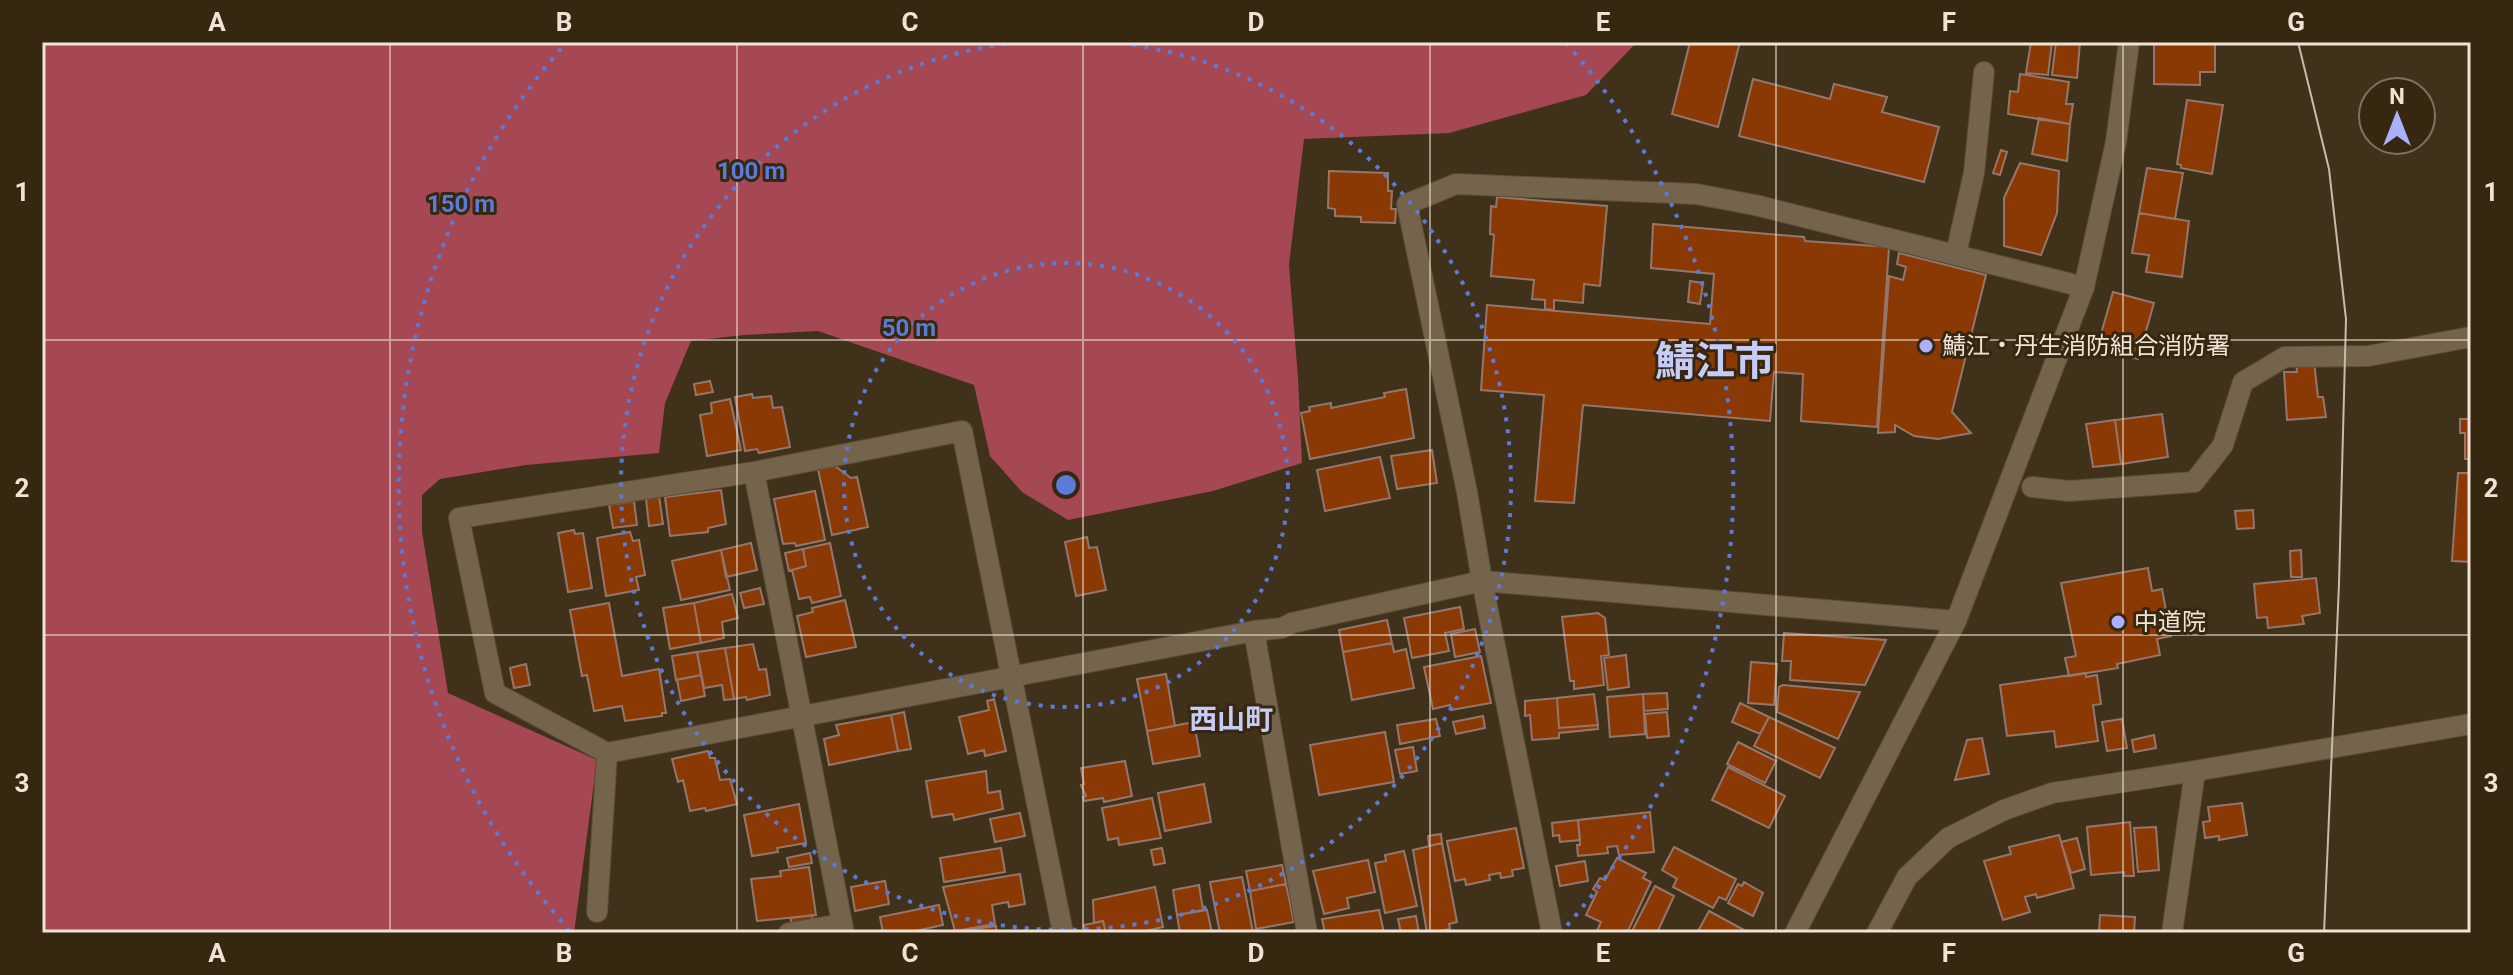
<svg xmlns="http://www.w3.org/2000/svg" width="2513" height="975" viewBox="0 0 2513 975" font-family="Roboto,'Noto Sans JP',sans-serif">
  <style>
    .forest { fill: #a64754 }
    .building { fill: #8b3904; stroke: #94776a; stroke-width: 2 }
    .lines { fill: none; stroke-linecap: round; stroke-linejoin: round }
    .minor-casing { stroke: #5a4e3a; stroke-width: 22 }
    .tertiary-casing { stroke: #5a4e3a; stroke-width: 22 }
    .minor { stroke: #74644b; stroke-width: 20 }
    .tertiary { stroke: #74644b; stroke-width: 20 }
    .tram { stroke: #c6bcac; stroke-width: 2 }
    .grid { fill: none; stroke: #ede4d6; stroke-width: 2; stroke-opacity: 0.55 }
    .ring { fill: none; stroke: #5b7bd7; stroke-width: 4; stroke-dasharray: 4 8 }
    .poi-dot { fill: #aab0fb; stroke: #362711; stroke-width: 3 }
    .labels { text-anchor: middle; stroke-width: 6; stroke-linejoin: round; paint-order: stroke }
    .poi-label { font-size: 24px; fill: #ede4d6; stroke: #362711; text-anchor: start }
    .quarter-label { font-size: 28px; font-weight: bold; fill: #c7ccf7; stroke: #362711 }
    .town-label { font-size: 40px; font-weight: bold; fill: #c7ccf7; stroke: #362711 }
    .centre { fill: #5b7bd7; stroke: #362711; stroke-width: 4 }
    .ring-label { font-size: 24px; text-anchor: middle; font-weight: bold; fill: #5b7bd7; stroke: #362711; stroke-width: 6; stroke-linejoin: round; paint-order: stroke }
    .neatline { fill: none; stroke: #ede4d6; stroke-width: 3 }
    .grid-label { font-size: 26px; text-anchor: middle; font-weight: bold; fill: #ede4d6 }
  </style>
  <rect width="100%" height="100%" fill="#40311b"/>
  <path class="forest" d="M42,42H1637L1586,95L1449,133L1304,139L1289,265L1298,378L1302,463L1213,491L1068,520L1022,492L990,456L974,385L818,331L744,335L691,341L665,403L659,453L526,465L440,479L422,495V532L448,693L597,760L574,933H42Z"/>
  <path class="building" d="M1690,42H1740L1718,127L1672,114Z
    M2031,42H2052L2048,75L2026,73Z
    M2056,42H2080L2077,78L2052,75Z
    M2154,42H2215V72H2200V85L2154,84Z
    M2020,74L2069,82L2066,104H2073L2070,124L2008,114L2010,91L2018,92Z
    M1753,79L1830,99L1834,84L1887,97L1882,112L1939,127L1924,182L1739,136Z
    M2187,100L2223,105L2212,174L2181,168V165L2177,164Z
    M2039,118L2070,124L2067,161L2032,154Z
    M2001,150L2007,152L2000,175L1993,173Z
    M2020,163L2059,171L2057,213L2041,255L2004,246V198Z
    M2147,168L2183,173L2175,219L2139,213Z
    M1329,171L1388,173V191H1392L1391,209H1396L1395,223L1361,222V217L1335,216V209L1328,208Z
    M1497,197L1607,206L1600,286L1584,284L1583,303L1554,300V310L1545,309V300L1532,299L1534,280L1491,276L1494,235L1490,234L1491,206L1496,207Z
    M2139,213L2189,221L2182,277L2146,272L2149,255L2132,253Z
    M1653,224L1804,237L1805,241L1889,247L1877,427L1801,421L1803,374L1774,372L1770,421L1583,405L1574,503L1535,501L1544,395L1481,390L1487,305L1710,324L1714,274L1651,268Z
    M1899,253L1986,275L1952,412L1971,433L1938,439L1914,436L1895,425V432L1878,433L1889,276L1903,280L1906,267L1897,264Z
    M1690,281L1703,283L1700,304L1688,302Z
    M2113,292L2154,303L2138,359L2097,348Z
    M2314,361L2318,397H2323L2326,417L2287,420L2284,372H2297L2296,362Z
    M710,381L713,392L696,395L694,384Z
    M1406,389L1414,438L1310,459L1301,413L1310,411L1309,407L1331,403V408L1385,397L1384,393Z
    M752,394L753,398L771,396L773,408L782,407L790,447L759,453L757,449L745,451L735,397Z
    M730,399L741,450L707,456L700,415L712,413L711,403Z
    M2162,414L2168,457L2121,464L2115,420Z
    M2460,419H2471V459H2465V433H2460Z
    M2115,420L2121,464L2093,467L2086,424Z
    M1432,450L1437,483L1397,489L1391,456Z
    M1380,457L1390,498L1325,511L1317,470Z
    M835,466L851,478L857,477L868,527L832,535L818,469Z
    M2458,473H2471V562L2452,561Z
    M721,490L726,524L708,528V532L670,536L665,497Z
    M815,491L825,540L796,546L795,543L783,544L774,499Z
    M659,496L663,524L649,526L646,499Z
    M634,501L637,525L613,528L609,505Z
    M2253,510L2254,528L2237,529L2235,511Z
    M574,530L575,534L583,533L592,588L568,592L558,533Z
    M630,532L633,541L639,540L645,575L636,577L639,590L606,596L597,538Z
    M1087,537L1089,548L1097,547L1106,590L1076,596L1065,542Z
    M751,543L757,570L726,577L721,550Z
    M830,543L841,596L812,603L810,597L799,599L792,570L806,566L803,549Z
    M803,549L806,566L789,571L785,553Z
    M721,550L730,590L681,600L672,561Z
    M2301,550L2302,577H2291L2290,551Z
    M2148,568L2152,591L2162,589L2171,636L2157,639L2160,655L2117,664L2118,668L2069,676L2065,658L2076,656L2061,583Z
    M2316,578L2320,613L2302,616L2304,624L2268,628L2267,617L2257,618L2254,584Z
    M760,588L764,604L744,608L740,593Z
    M732,594L738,618L722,622L724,638L701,643L694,603Z
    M845,600L856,647L806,657L797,616L813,612L812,608Z
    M609,603L622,676L659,669L666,713H662V716L625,721L622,706L594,711L587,675L582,676L570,610Z
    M694,603L701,643L670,649L663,608Z
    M1460,607L1464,629L1445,633L1449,651L1412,658L1404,618Z
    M1598,613L1605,618L1609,655L1601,656L1604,685L1574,689V681H1570L1562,617Z
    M1387,620L1392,643L1343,652L1339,630Z
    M1475,629L1480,652L1455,657L1451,634Z
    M1784,633L1886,640L1865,685L1790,680L1791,661H1782Z
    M1392,643L1394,652L1406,649L1414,688L1352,700L1343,652Z
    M753,644L759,670L766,669L770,695L747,700L746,697L734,699L725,648Z
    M725,648L734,699L724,700L722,685L704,688L697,652Z
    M697,652L701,675L676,680L672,656Z
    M1626,655L1629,687L1608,690L1604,658Z
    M1481,656L1491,703L1451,710L1450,705L1433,709L1424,667Z
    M1751,662L1777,664L1774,705L1748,703Z
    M526,664L530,685L514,688L510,668Z
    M2086,673V677L2097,675L2101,704L2093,705L2098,741L2056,747L2054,731L2007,736L2000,685Z
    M1166,674L1175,726L1147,731L1137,679Z
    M701,675L705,696L681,701L677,680Z
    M1783,685L1860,692L1838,739L1777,712L1779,687Z
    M1667,693L1668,709L1644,711L1643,694Z
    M1594,694L1598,725L1559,728L1557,698Z
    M1643,694L1645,734L1610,737L1607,697Z
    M1557,698L1559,728L1598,725V729L1559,733V738L1532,740L1530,715L1525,716V701Z
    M994,699L1006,751L985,756L984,750L968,754L959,717L989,710L987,701Z
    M1740,703L1769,717L1760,734L1732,722Z
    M904,712L911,749L898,751L891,715Z
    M1667,712L1669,736L1647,738L1645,714Z
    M891,715L898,751L829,765L824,739L839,735L836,725Z
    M1483,716L1485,728L1456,734L1453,722Z
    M1769,717L1835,748L1820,778L1754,746Z
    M1436,719L1440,736L1400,744L1397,725Z
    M2122,719L2127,748L2107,751L2102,722Z
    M1194,722L1200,756L1153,764L1147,731Z
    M1385,732L1394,782L1319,795L1310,745Z
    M2154,735L2156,748L2134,752L2132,740Z
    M1982,738L1989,774L1955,780L1967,740Z
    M1738,742L1776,761L1765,783L1727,764Z
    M1413,747L1417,771L1400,774L1395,750Z
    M708,751L710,758H715L720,780L730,779L737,804L706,811L705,808L690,811L683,780L678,782L672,759Z
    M1125,761L1132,796L1104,802L1103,798L1084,801L1083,797L1086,796L1081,785L1084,784L1081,768Z
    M1728,767L1785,796L1769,828L1712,800Z
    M986,771L988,793L1000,791L1003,809L954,820L953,814L932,817L926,781Z
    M1204,784L1211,822L1165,831L1158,793Z
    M1152,798L1161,838L1119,845L1118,838L1108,840L1102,808Z
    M2242,803L2247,835L2219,840V836L2205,838L2203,822L2210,821L2208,807Z
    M799,804L806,843L777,848L778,852L752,856L744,815Z
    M1650,812L1654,852L1619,855L1617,846L1607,847L1608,853L1578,856L1577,845H1580L1578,820Z
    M1020,813L1025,836L995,842L990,819Z
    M1578,820L1580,840L1560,842L1559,835L1553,836L1552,823Z
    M2130,822L2134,876H2124V872L2091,875L2087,827Z
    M2156,827L2159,870L2138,872L2134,828Z
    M1516,828L1524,868L1512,870L1513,876L1501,878L1500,873L1489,875L1490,880L1466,885L1465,879L1455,881L1447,841Z
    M1441,834L1442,843L1429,846L1428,836Z
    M2059,835L2074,888L2037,898L2036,894L2025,897L2030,912L2003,920L1984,861L2011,854L2009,847Z
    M2077,838L2085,869L2071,873L2061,842Z
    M1442,843L1457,922L1449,924L1450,929L1427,933L1413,850Z
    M1674,847L1736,879L1726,900L1719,897L1713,908L1673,887L1677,879L1662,870Z
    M1001,848L1005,872L944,882L940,858Z
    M1162,848L1165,863L1154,865L1151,850Z
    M1404,851L1417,906L1385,913L1375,863L1386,861L1385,855Z
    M810,853L812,863L789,867L787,858Z
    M1617,858L1646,873L1643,878L1651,882L1627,933H1602L1597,931L1601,922L1586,915L1597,892L1593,889L1600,878L1605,880Z
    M1368,860L1375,892L1347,898L1349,908L1324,914L1313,871Z
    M1585,861L1588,881L1560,886L1556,866Z
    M1282,865L1286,884L1250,891L1246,871Z
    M809,867L816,915L757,921L751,879L781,876L780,871Z
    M1020,874L1025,904L1009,907L1008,902L992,905L995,924L955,931L943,887Z
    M1242,877L1253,932L1220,933L1210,882Z
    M885,881L889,904L855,911L851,887Z
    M1744,882L1763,893L1753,916L1728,903L1738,884L1742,886Z
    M1286,884L1294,922L1256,929L1250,891Z
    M1199,885L1203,910L1177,915L1173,890Z
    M1655,886L1674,896L1657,933H1631Z
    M1155,887L1163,927L1136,933H1106L1103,921L1094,923L1093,900Z
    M939,905L943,925L906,933H883L880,917Z
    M1207,910L1212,933H1180L1177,915Z
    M1379,910L1384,933H1325L1322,919Z
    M1709,911L1744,930L1743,933H1697Z
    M812,915L813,920L791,924V918Z
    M2100,915L2135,917L2134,933H2099Z
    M1416,916L1419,933H1401L1398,919Z
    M1103,921L1106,933H1086L1084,925Z
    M996,926L997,933H968V930Z"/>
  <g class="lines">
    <defs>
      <path id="minor" d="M1956,254L1974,173L1984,72
        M754,472L844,933
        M2032,487L2069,491L2194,482L2223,445L2243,382L2285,357L2368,356L2471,337
        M1254,631L1307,933
        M607,753L1254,631L1282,628L1292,623L1482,581L1956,621
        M597,912L607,753L495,693L459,518L754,472L962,431L1063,933
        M789,933L842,924
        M1552,933L1482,581L1467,492L1407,204L1456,184L1696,194L1755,205L2084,287
        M2172,933L2195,771"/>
      <path id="tertiary" d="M1795,933L1956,621L2084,287L2116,142L2129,42
        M1877,933L1907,877L1948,838L2004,810L2052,793L2195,771L2471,724"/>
    </defs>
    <use href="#minor" class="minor-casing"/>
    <use href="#tertiary" class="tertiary-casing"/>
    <use href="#minor" class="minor"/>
    <use href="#tertiary" class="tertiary"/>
    <path class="tram" d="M2298,42L2329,169L2346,319L2339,584L2324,933"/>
  </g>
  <path class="grid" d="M390,42V933M737,42V933M1083,42V933M1430,42V933M1776,42V933M2123,42V933M42,340H2471M42,635H2471"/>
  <g class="ring">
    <circle cx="1066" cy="485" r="222"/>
    <path d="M1109 42A445 445 0 1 1 1023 42"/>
    <path d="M570 931A667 667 0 0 1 566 43M1566 43A667 667 0 0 1 1562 931"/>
  </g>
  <g class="poi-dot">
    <circle cx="1926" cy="346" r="8"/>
    <circle cx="2118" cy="622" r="8"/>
  </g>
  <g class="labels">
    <g class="poi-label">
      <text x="1942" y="354">鯖江・丹生消防組合消防署</text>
      <text x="2134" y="630">中道院</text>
    </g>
    <g class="quarter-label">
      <text x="1231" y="729">西山町</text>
    </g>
    <g class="town-label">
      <text x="1715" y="375">鯖江市</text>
    </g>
  </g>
  <circle cx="1066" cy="485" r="12" class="centre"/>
  <g class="ring-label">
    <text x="751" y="179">100 m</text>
    <text x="461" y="212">150 m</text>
    <text x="909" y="336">50 m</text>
  </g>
  <rect width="2513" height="975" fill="none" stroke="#362711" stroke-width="88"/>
  <g transform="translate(2397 116)"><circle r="38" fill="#362711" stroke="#7f7360" stroke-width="2"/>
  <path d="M0-6L14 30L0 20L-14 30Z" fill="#aab0fb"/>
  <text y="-12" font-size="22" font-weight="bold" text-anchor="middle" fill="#ede4d6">N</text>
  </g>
  <rect x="44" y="44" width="2425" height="887" class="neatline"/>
  <g class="grid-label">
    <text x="217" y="31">A</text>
    <text x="564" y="31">B</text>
    <text x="910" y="31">C</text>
    <text x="1256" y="31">D</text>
    <text x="1603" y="31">E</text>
    <text x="1949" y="31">F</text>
    <text x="2296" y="31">G</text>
    <text x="22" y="201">1</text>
    <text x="2491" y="201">1</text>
    <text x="22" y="497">2</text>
    <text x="2491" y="497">2</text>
    <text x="22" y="792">3</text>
    <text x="2491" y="792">3</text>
    <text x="217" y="962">A</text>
    <text x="564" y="962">B</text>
    <text x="910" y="962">C</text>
    <text x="1256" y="962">D</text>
    <text x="1603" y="962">E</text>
    <text x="1949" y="962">F</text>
    <text x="2296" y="962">G</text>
  </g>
</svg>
